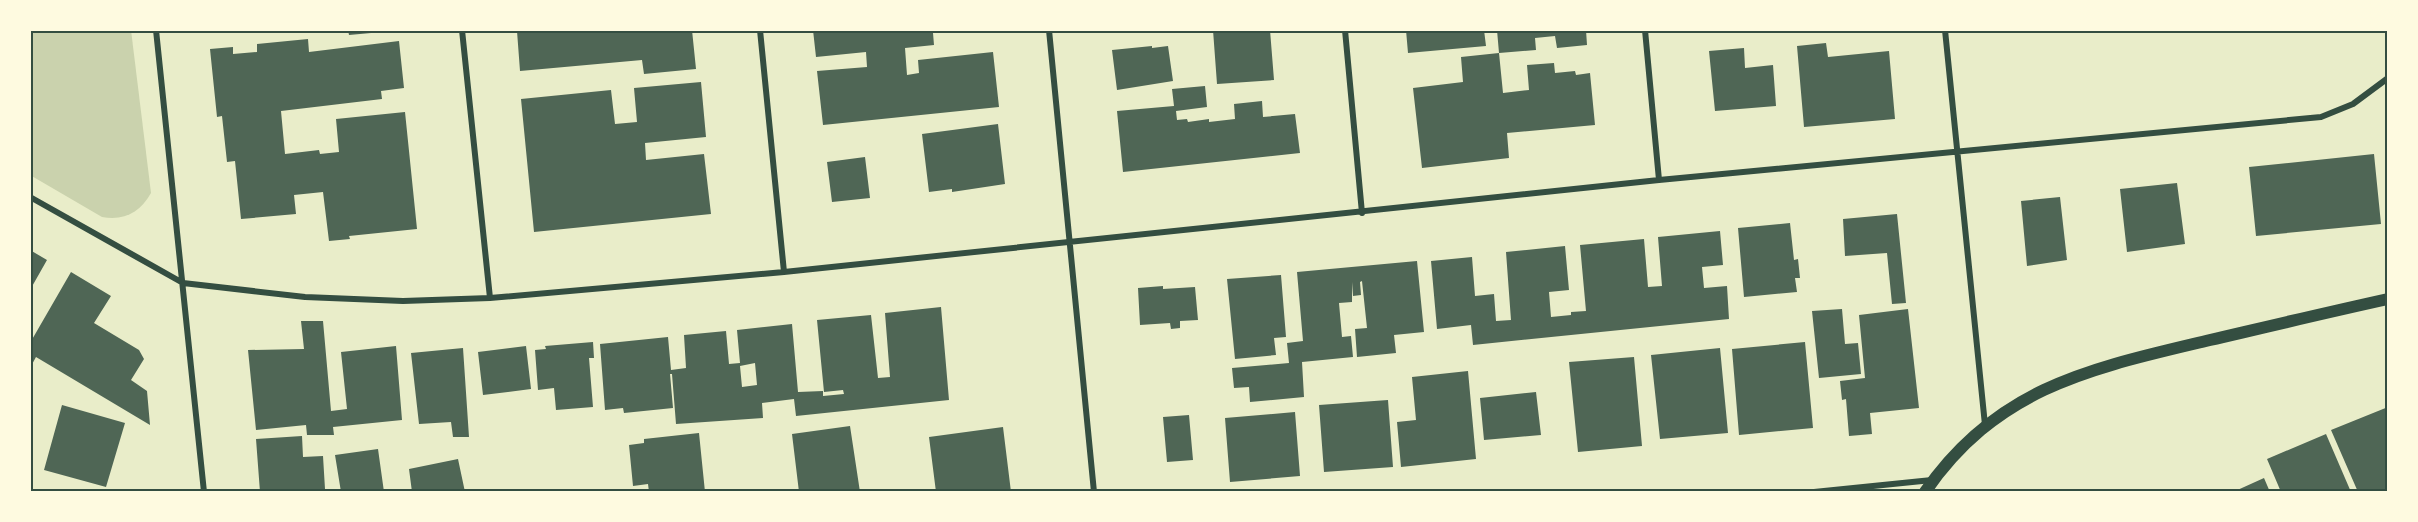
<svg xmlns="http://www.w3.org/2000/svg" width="2418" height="522" viewBox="0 0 2418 522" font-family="Quicksand,sans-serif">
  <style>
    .green { fill: #cad2ad }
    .building { fill: #4f6655; fill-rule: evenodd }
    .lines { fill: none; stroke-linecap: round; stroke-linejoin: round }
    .minor { stroke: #344e41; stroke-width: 6 }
    .secondary { stroke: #344e41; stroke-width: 12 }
    .neatline { fill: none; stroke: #344e41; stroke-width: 2 }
  </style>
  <rect width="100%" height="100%" fill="#e9edc9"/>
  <path class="green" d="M30,30H131L151,193C140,212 125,221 102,217L30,175Z"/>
  <path class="building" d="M348,30H382V32L349,35Z
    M528,30H692L696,69L644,74L642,60L520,71L517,31Z
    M813,30H945L933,33L934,45L905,48L907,75L919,73L918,60L993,52L999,107L823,125L817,71L867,67L866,52L816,57Z
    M1213,30H1270L1274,80L1217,84Z
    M1406,30H1484L1486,46L1408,53Z
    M1497,30H1586L1587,45L1557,48L1555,36L1535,38L1536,50L1499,53L1503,93L1529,90L1527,65L1554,63L1555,73L1575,71L1576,75L1590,73L1595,125L1507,133L1509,158L1422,168L1413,88L1463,82L1461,57L1499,53Z
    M308,39L309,52L399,41L404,88L381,91L382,99L281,111L285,154L319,150L320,154L339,152L336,119L405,112L417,229L349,236L350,239L329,241L323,192L294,195L296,214L241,219L235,161L227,162L222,116L217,117L210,49L233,47V54L257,52V44Z
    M1826,43L1828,57L1889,51L1895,119L1804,127L1797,46Z
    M1152,46V48L1168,46L1173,81L1117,90L1112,50Z
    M1744,48L1745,68L1773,65L1776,106L1715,111L1709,51Z
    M701,82L706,137L645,143L646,160L704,154L711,214L534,232L521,99L611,90L615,124L637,122L634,88Z
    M1205,86L1207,107L1176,111L1177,120L1187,119L1188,122L1209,119V122L1235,119L1234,104L1262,101L1263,117L1295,114L1300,153L1123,172L1117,111L1174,106L1172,89Z
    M998,124L1005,184L952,192V189L929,192L922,134Z
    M2374,154L2381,224L2256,236L2249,167Z
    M865,157L870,198L832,202L827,162Z
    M2177,183L2185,244L2127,252L2120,189Z
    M2060,197L2067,260L2027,266L2021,201Z
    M1897,214L1906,303L1892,304L1887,253L1845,256L1843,219Z
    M1790,223L1794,260L1798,259L1800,278H1795L1797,292L1744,297L1738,228Z
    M1720,231L1723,265L1702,267L1704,288L1727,286L1729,319L1473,345L1471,325L1437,329L1431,261L1472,257L1475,296L1494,294L1496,321L1511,320L1506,252L1565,246L1569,290L1549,292L1551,317L1571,315V312L1586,311L1580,245L1644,239L1648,287L1662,286L1658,237Z
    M30,250L47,260L30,290Z
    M1417,261L1424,332L1394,335L1396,353L1357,357L1355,329L1367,328L1362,281L1360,282L1361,295L1353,296L1352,282V302L1339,303L1342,337L1351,336L1353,357L1302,362L1304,397L1250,402L1249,387L1234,388L1232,368L1289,363L1287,343L1303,341L1297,272Z
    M71,272L111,296L94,323L139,350L144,359L131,380L147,391L150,425L36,357L30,368V343Z
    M1281,275L1286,337L1274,338L1276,355L1235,359L1227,279Z
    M1163,286V289L1195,287L1198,320L1180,321V328L1171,329L1170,323L1140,325L1138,288Z
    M941,307L949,400L796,416L794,399L762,403L763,418L676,424L672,374H670L673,408L624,413L623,408L605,410L600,344L668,337L671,370L686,368L684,335L726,331L729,364L740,363L737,330L792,324L798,392L823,391V396L844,394L843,390L824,392L817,320L871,315L878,378L890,377L885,313ZM755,363L757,385L742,387L740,366Z
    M1842,309L1845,344L1858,343L1861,374L1819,378L1812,311Z
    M1908,309L1919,408L1870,413L1872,434L1849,436L1846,399L1842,400L1840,381L1865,378L1859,315Z
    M301,321H323L331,411L347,409L341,352L396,346L402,420L333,427L334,435H307L306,425L256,430L248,350L304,349Z
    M593,342L594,358H589L593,407L556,410L554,388L538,390L535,350L546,349L545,346Z
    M1805,342L1813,428L1739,435L1732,349Z
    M526,346L531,389L483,395L478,352Z
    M463,348L469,437H453L451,422L419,424L411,353Z
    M1720,348L1728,433L1660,439L1651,355Z
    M1634,357L1642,446L1578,452L1569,362Z
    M1468,371L1476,459L1401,467L1397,422L1416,420L1412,377Z
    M1536,392L1541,435L1484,440L1480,398Z
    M1388,400L1393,467L1324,472L1319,405Z
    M62,405L125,423L106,487L44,470Z
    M2388,407V492H2358L2331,430Z
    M1295,412L1300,476L1230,482L1225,418Z
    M1189,415L1193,460L1167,462L1163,417Z
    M850,426L860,492H799L792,434Z
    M1003,427L1011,492H936L929,437Z
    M699,433L705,492H649L648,484L633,486L629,445L644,443V439Z
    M2326,434L2351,492H2281L2267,459Z
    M302,436L303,457L323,456L325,489L307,492H260L256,439Z
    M378,449L384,492H341L335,455Z
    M458,459L465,492H412L409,469Z
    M2264,478L2270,492H2233Z"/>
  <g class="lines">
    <path class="minor" d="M156,30L204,492
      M462,30L490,298
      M760,30L784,272
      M1049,30L1094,492
      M1345,30L1362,213
      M1645,30L1659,180
      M1945,30L1985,425
      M30,197L183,283L305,297L403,301L490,298L784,272L1659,180L2321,117L2353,104L2388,78
      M1814,492L1932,480"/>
    <path class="secondary" d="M1925,492C1998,386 2093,368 2210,340C2270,326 2329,312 2388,299"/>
  </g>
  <rect width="2418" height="522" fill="none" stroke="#fefae0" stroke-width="63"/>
  <rect x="32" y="32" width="2354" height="458" class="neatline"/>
</svg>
